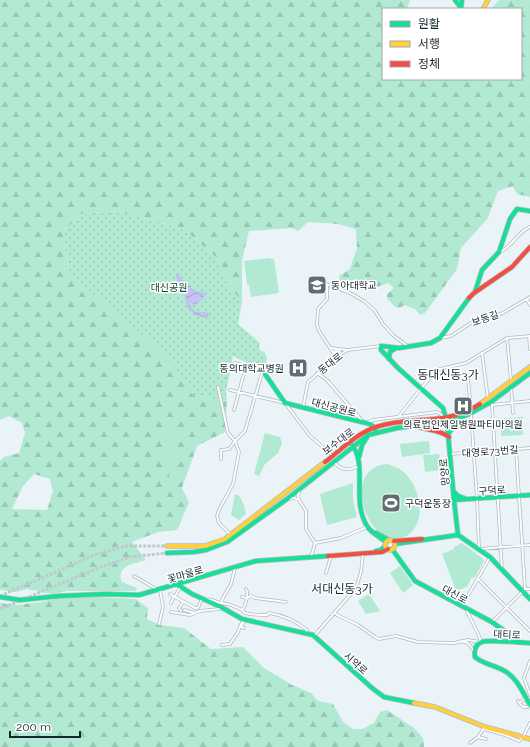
<svg xmlns="http://www.w3.org/2000/svg" width="530" height="747" viewBox="0 0 530 747" font-family="Raleway,'Noto Sans KR',sans-serif">
  <style>
    .green { fill: url(#green-dots) }
    .forest { fill: url(#forest-firs); fill-rule: evenodd }
    .pitch { fill: #b1e9d2 }
    .water { fill: url(#water-waves) }
    .lines { fill: none; stroke-linecap: round; stroke-linejoin: round }
    .secondary-tunnel { stroke: #c0cace; stroke-width: 3; stroke-dasharray: 3 1.5; stroke-linecap: butt }
    .street-casing { stroke: #b0bbc0; stroke-width: 3.5 }
    .fast-casing { stroke: #b0bbc0; stroke-width: 5.5 }
    .slow-casing { stroke: #b0bbc0; stroke-width: 5.5 }
    .jam-casing { stroke: #b0bbc0; stroke-width: 5.5 }
    .street { stroke: #fcfdfe; stroke-width: 2 }
    .fast { stroke: #16e098; stroke-width: 4 }
    .slow { stroke: #ffcf43; stroke-width: 4 }
    .jam { stroke: #f24e42; stroke-width: 4 }
    .labels { text-anchor: middle; stroke-width: 3; stroke-linejoin: round; paint-order: stroke }
    .poi-label { font-size: 10px; fill: #16262c; stroke: #fff; text-anchor: start }
    .park-label { font-size: 10px; fill: #184531; stroke: #fff }
    .street-label { font-size: 10px; fill: #16262c; stroke: #fff }
    .quarter-label { font-size: 12px; fill: #16262c; stroke: #fff }
  </style>
  <defs>
    <pattern id="green-dots" width="8" height="8" patternUnits="userSpaceOnUse"><rect width="8" height="8" fill="#b1e9d2"/><path d="M2 2h.1M6 6h.1" fill="none" stroke="#98c8b4" stroke-width="1.8" stroke-linecap="round"/></pattern>
    <pattern id="forest-firs" width="22" height="20" patternUnits="userSpaceOnUse"><rect width="22" height="20" fill="#b1e9d2"/><path d="M5 1l3.5 6h-7zM16 11l3.5 6h-7z" fill="#98c8b4"/></pattern>
    <pattern id="water-waves" width="16" height="10" patternUnits="userSpaceOnUse"><rect width="16" height="10" fill="#c0c3f4"/><path d="M0 5q4-4 8 0t8 0" fill="none" stroke="#a4a7d1"/></pattern>
  </defs>
  <rect width="100%" height="100%" fill="#eaf3f7"/>
  <path class="green" d="M120,211L185,230L217,258L226,281L242,302L238,324L260,343L259,348L262,352L264,351L267,358L266,362L259,369L233,356L226,392L227,401L193,395L172,364L146,338L69,273L63,232L80,214Z"/>
  <path class="forest" d="M0,0H410L407,9H383V79H521V9H491L499,0H530V197L517,194L513,186L498,191L488,218L461,248L457,269L425,313L420,315L415,309L405,305C395,311 394,305 387,298V294L394,288L388,283L368,290L359,284L341,285L339,276L350,269L357,248L356,229L338,224L308,222L298,231L292,228L249,231L242,261V302L226,281L217,258L185,230L120,211L80,214L63,232L69,273L146,338L173,364L193,395L227,401L225,432L197,446L182,488L189,502L177,530L158,532L132,542L146,560C135,563 115,566 122,582L137,588L136,591H67L52,594L27,589L16,592L0,590V461L4,457L19,453L25,433L22,423L9,416L0,420ZM34,474L50,479L53,491L47,510L12,509L23,486Z
    M100,597L136,599L148,608L147,619L160,625L184,628L211,649L243,647L264,668L292,685L311,693L318,701L333,704L343,722L353,729H362L374,723L380,712L387,710L414,728L423,738L424,747H0V603L17,605L41,602L59,598Z"/>
  <path class="pitch" d="M270,258L271,259H274L279,293L251,297L249,285H247L244,261Z
    M523,417V435L501,436V419Z
    M163,425H172L177,480H170L161,430Z
    M265,433L280,437L282,443L278,453L265,464L259,476L254,474Z
    M429,441L430,453L402,457L400,444Z
    M439,454L441,470L425,472L423,455Z
    M387,464C392,466 397,467 401,470C419,483 429,520 408,535C371,559 337,468 387,464Z
    M353,483V500L357,517L327,525L320,494Z
    M235,494C243,496 244,507 246,514L239,520L231,515Z
    M462,543L482,558L484,561L475,577L471,578C469,586 465,589 457,590L455,588L442,554L454,549V547Z
    M400,566L413,585L403,593L390,573Z
    M369,594L380,611L366,614L358,601Z"/>
  <path class="water" d="M176,274H179C182,281 189,285 194,291L205,292L207,293L198,303L194,305L190,302L191,307L196,312H209L208,316C196,320 189,310 185,300L186,297L183,291L175,283L177,281Z"/>
  <g class="lines">
    <path class="secondary-tunnel" d="M0,596L97,554L126,546H167
      M0,609L98,568L130,557L167,553"/>
    <defs>
      <path id="street" d="M499,252C512,248 517,232 530,227
        M527,299L530,305
        M529,336L530,349
        M441,338L451,336L474,321L501,314L530,297
        M507,338L511,380
        M331,348L347,350
        M334 353a3 3 0 1 1 6 0a3 3 0 1 1-6 0Z
        M482,353L488,399
        M333,361L334,354L319,331L317,325L318,309L327,299V284L350,293L364,301L375,311L383,324L394,336L409,347
        M246,366L261,369L265,367L267,369L265,374
        M317,373L327,380L363,422
        M468,379L471,409
        M511,386L513,413
        M218,387L228,433L235,441L229,449L221,450V459
        M230,390L285,403L310,436L329,452L332,456
        M492,405L502,569
        M492,405L530,401
        M303,407L308,382L339,355L348,350L381,346
        M234,410L246,366L235,363
        M471,414L477,499L479,549L530,545
        M399,416L436,370L466,363L507,338L530,336
        M366,423L373,420L437,412L445,417
        M516,449L525,589
        M450,454L530,448
        M334,462C342,471 348,471 359,466
        M300,490L298,495L299,500L306,511V529L315,543
        M288,499L294,498L299,500
        M231,535L219,523L217,516L219,510L233,484L239,452L235,441L245,431L262,373
        M315,543L341,538L367,527
        M311,557L315,543
        M326,573L331,556
        M134,576L158,590
        M478,579L530,631
        M180,587L175,597L195,608H198L202,598
        M170,594L174,596L171,603
        M242,597L247,598L251,596L255,598L286,602
        M206,600C213,598 215,602 221,603C230,604 234,606 242,610C246,606 249,593 246,589
        M221,603L224,596L231,584L235,568
        M462,606L490,557
        M184,610L195,613
        M242,610L245,613C252,615 260,615 267,615L269,613C282,615 296,621 307,630L306,633
        M181,611L179,608L183,602
        M171,612L190,615L200,611L219,609L221,607
        M335,613L337,615L358,625L375,637L379,639L396,636L418,642L454,643L468,640L480,642V638L466,609
        M492,622L525,589H530
        M243,623L241,627L244,628
        M159,624L163,607L160,590
        M314,636L356,588L361,572L363,554
        M461,641L468,643L474,651
        M222,645L230,644L238,632L241,624L243,622
        M530,661L524,678L530,695
        M518,701C521,706 524,709 530,706
        M519,703L526,698
        M484,729L505,735L519,741L523,737L530,723
        M478,737L486,739
        M470,743L478,737L484,728"/>
      <path id="fast" d="M455,0L462,9
        M461,8L462,0
        M475,292L482,270L499,252L510,219L517,209L530,211
        M389,359L390,352L396,348
        M265,374L285,403L370,424L374,427L376,432
        M449,433L459,419
        M352,445C368,465 351,500 367,526C370,532 380,537 386,542
        M359,457L362,445L367,437
        M454,492L458,496L464,498
        M530,495L454,500L458,535L490,557L530,599
        M454,500L447,422L443,408L398,368L381,350V346L399,348L431,343L440,338L469,298
        M376,533L389,540
        M395,544L458,535
        M392,549L415,581L492,622L520,642
        M376,551L381,550L385,546
        M167,553L194,552L206,550L227,542L287,499L368,435L397,428L446,422L458,419L469,414L491,402L530,373
        M178,585L192,594L221,607L242,619L313,635L372,688L384,697L414,703
        M0,597L20,600L59,596L106,594L139,595L256,561L328,556
        M530,643C522,643 487,639 482,642C475,644 474,650 475,657C483,664 494,665 503,670C517,677 523,693 530,705"/>
      <path id="slow" d="M483,9L488,0
        M480,404L530,367
        M385 545a5 5 0 1 1 10 0a5 5 0 1 1-10 0Z
        M167,546H205L225,539L325,462
        M414,703L435,707L485,727L530,739"/>
      <path id="jam" d="M469,298L474,293L512,267L530,247
        M416,426C427,431 439,429 449,437
        M325,462C341,450 357,433 376,427C412,415 445,427 480,404
        M394,541L422,539
        M328,556L382,552L388,549"/>
    </defs>
    <use href="#street" class="street-casing"/>
    <use href="#fast" class="fast-casing"/>
    <use href="#slow" class="slow-casing"/>
    <use href="#jam" class="jam-casing"/>
    <use href="#street" class="street"/>
    <use href="#fast" class="fast"/>
    <use href="#slow" class="slow"/>
    <use href="#jam" class="jam"/>
  </g>
  <defs>
    <symbol id="university-square" viewBox="-11 -11 22 22"><rect x="-9" y="-9" width="18" height="18" rx="4" fill="#606e73" stroke="#fff"/><path d="M0-5L7-2L0 1L-7-2ZM-4 1L0 2.5L4 1V4Q0 6-4 4Z" fill="#fff"/></symbol>
    <symbol id="hospital-square" viewBox="-11 -11 22 22"><rect x="-9" y="-9" width="18" height="18" rx="4" fill="#606e73" stroke="#fff"/><path d="M-5-5h3v3.5h4V-5h3V5h-3V1.5h-4V5h-3Z" fill="#fff"/></symbol>
    <symbol id="stadium-square" viewBox="-11 -11 22 22"><rect x="-9" y="-9" width="18" height="18" rx="4" fill="#606e73" stroke="#fff"/><path d="M0-5a6.5 5 0 1 0 0 10a6.5 5 0 1 0 0-10ZM-3.5-1.8h7v3.6h-7Z" fill="#fff"/></symbol>
  </defs>
  <g fill-rule="evenodd">
    <use href="#university-square" x="306" y="274" width="22" height="22"/>
    <use href="#hospital-square" x="287" y="357" width="22" height="22"/>
    <use href="#hospital-square" x="452" y="395" width="22" height="22"/>
    <use href="#stadium-square" x="380" y="492" width="22" height="22"/>
  </g>
  <g class="labels">
    <g class="poi-label">
      <text x="331" y="289">동아대학교</text>
      <text x="284" y="372" text-anchor="end">동의대학교병원</text>
      <text x="463" y="428" text-anchor="middle">의료법인제일병원파티마의원</text>
      <text x="405" y="507">구덕운동장</text>
    </g>
    <g class="park-label">
      <text x="169" y="291">대신공원</text>
    </g>
    <g class="street-label">
      <text transform="translate(485 318) rotate(-19)" y="4">보동길</text>
      <text transform="translate(330 363) rotate(-38)" y="4">동대로</text>
      <text transform="translate(334 407) rotate(15)" y="4">대신공원로</text>
      <text transform="translate(338 441) rotate(-37)" y="4">보수대로</text>
      <text transform="translate(490 451) rotate(-4)" y="4">대영로73번길</text>
      <text transform="translate(444 472) rotate(-95)" y="4">망양로</text>
      <text transform="translate(492 490) rotate(-4)" y="4">구덕로</text>
      <text transform="translate(185 574) rotate(-16)" y="4">꽃마을로</text>
      <text transform="translate(455 594) rotate(28)" y="4">대신로</text>
      <text transform="translate(507 634) rotate(2)" y="4">대티로</text>
      <text transform="translate(356 663) rotate(42)" y="4">시약로</text>
    </g>
    <g class="quarter-label">
      <text x="448" y="379">동대신동3가</text>
      <text x="342" y="593">서대신동3가</text>
    </g>
  </g>
  <rect x="382" y="8" width="140" height="72" fill="#ffffff" stroke="#a2a8ab"/>
  <rect x="390" y="21" width="20" height="6" fill="#16e098" stroke="#a2a8ab"/>
  <text x="418" y="28" font-size="12" fill="#16262c">원활</text>
  <rect x="390" y="41" width="20" height="6" fill="#ffcf43" stroke="#a2a8ab"/>
  <text x="418" y="48" font-size="12" fill="#16262c">서행</text>
  <rect x="390" y="61" width="20" height="6" fill="#f24e42" stroke="#a2a8ab"/>
  <text x="418" y="68" font-size="12" fill="#16262c">정체</text>
  <path d="M10 731v6h70v-6" fill="none" stroke="#16262c" stroke-width="2"/>
  <text x="16" y="731" font-size="12" fill="#16262c" stroke="#ffffff" stroke-width="3" paint-order="stroke">200 m</text>
</svg>
